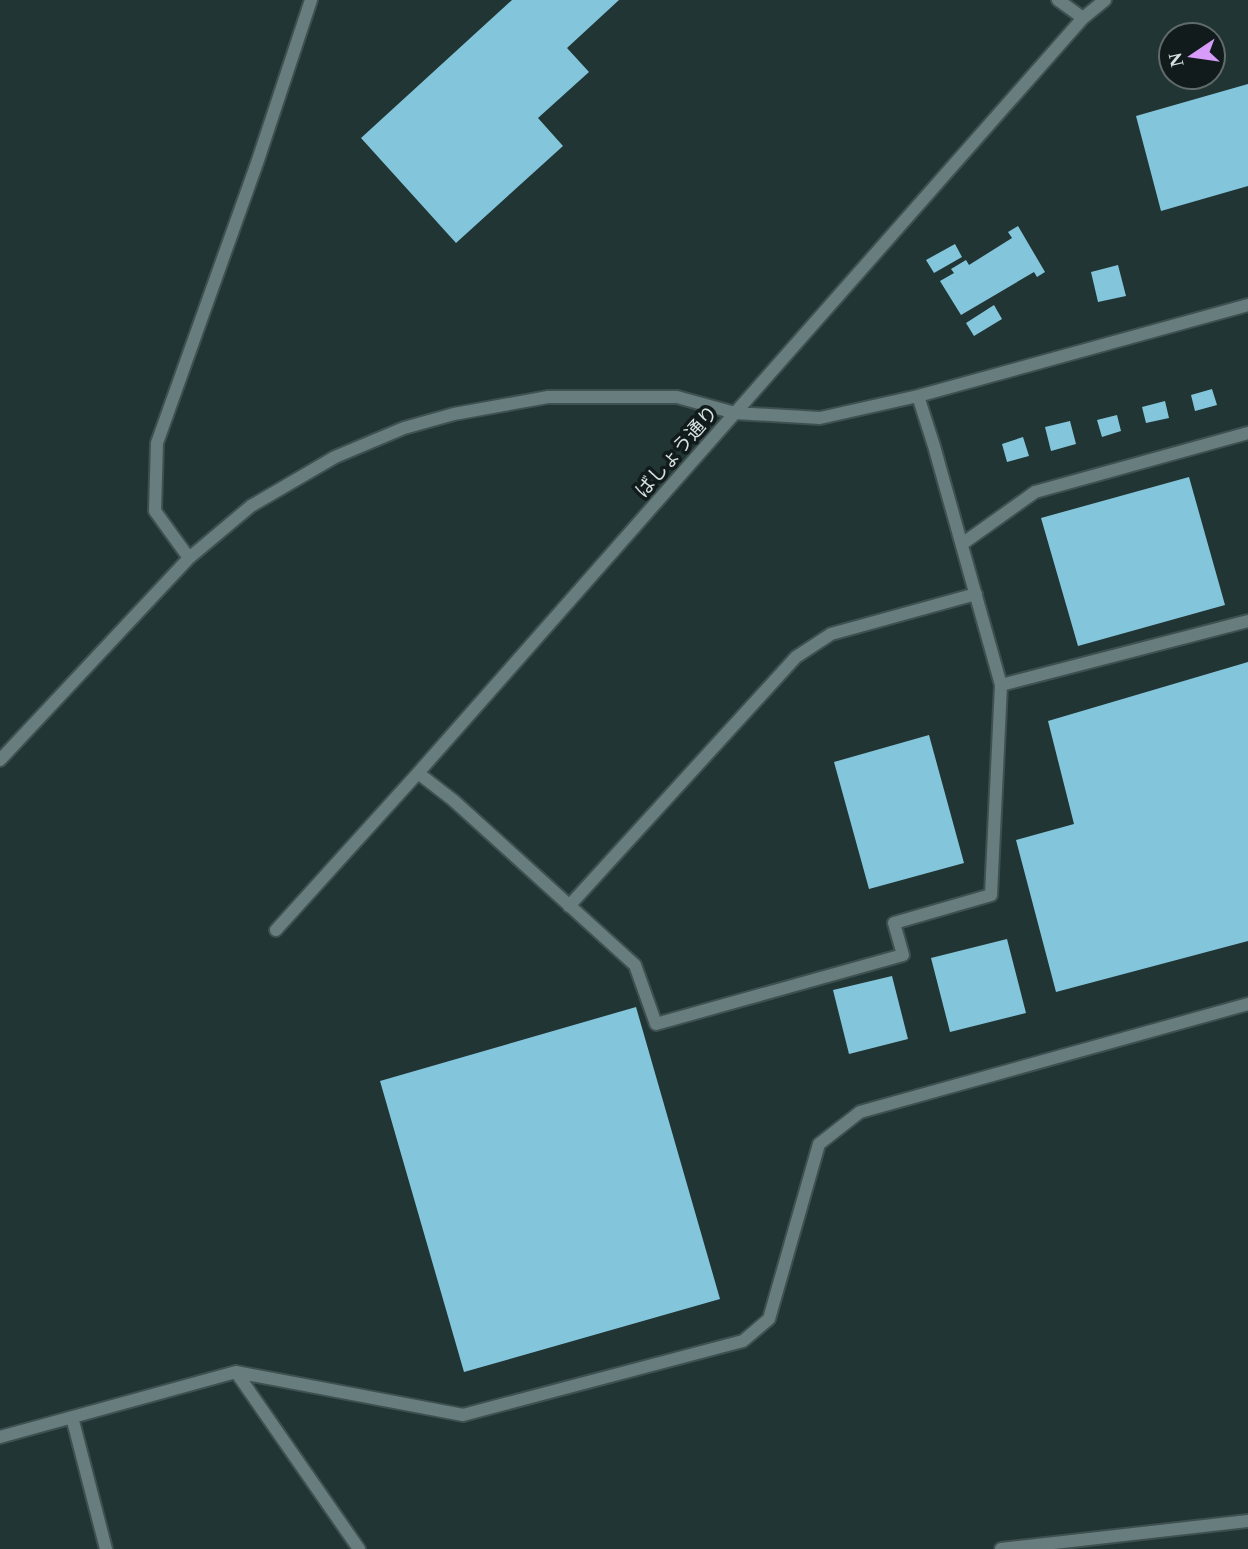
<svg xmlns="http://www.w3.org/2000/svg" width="1248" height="1549" viewBox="0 0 1248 1549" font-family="'Times New Roman','Noto Sans JP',serif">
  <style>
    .building { fill: #83c6dc }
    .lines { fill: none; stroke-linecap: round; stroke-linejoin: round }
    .lane-casing { stroke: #3f5050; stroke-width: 16 }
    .lane { stroke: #687d7e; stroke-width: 12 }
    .labels { text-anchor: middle; stroke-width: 7; stroke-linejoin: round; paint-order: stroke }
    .street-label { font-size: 19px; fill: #d6e2e2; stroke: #121b1b }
  </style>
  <rect width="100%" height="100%" fill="#223535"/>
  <path class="building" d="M512,0H619L567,48L589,72L538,118L563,146L456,243L361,138Z
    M1248,84V186L1161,211L1136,116Z
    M1018,226L1045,272L1037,277L1034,272L961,315L940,281L954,273L951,269L966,260L969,265L1012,238L1008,232Z
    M955,244L962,257L934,273L926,260Z
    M1118,265L1126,296L1098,302L1091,272Z
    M994,305L1002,319L974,336L966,323Z
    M1212,389L1217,405L1195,411L1191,395Z
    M1165,401L1169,418L1146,423L1142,407Z
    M1117,415L1121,431L1102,437L1097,420Z
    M1070,421L1076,444L1051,451L1045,427Z
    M1023,437L1029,456L1007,462L1002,444Z
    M1189,477L1225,605L1078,646L1041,518Z
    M1248,662V941L1056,992L1016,840L1074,824L1048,721Z
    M929,735L964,863L869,889L834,762Z
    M1007,939L1026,1013L950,1032L931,958Z
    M892,976L908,1039L849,1054L833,990Z
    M636,1007L720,1299L464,1372L380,1081Z"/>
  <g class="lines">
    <defs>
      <path id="lane" d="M1058,0L1083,18
        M962,544L1035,492L1248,433
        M189,558L155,511L157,443L257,163L311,0
        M1001,685L1248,621
        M0,760L189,558L251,506L335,457L404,428L454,414L548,397H677L735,413L820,418L918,396L1248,305
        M418,773L453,800L635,965L656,1024L903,955L894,923L991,895L1001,685L934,446L918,396
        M569,906L796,657L831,634L976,594
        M276,930L418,773L1083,18L1105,0
        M236,1372L359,1549
        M72,1417L106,1549
        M0,1437L236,1372L463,1415L743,1341L769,1319L819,1144L860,1112L1248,1004
        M1001,1549L1248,1521"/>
    </defs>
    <use href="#lane" class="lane-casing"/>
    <use href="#lane" class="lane"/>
  </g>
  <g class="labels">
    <g class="street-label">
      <text transform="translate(676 451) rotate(-49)" y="7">ばしょう通り</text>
    </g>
  </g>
  <g transform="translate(1192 56) rotate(257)"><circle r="33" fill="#121b1b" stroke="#606b6b" stroke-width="2"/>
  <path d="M0-5L12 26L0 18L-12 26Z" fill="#d79bf9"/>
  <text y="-10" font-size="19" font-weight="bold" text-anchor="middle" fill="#d6e2e2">N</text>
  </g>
</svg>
